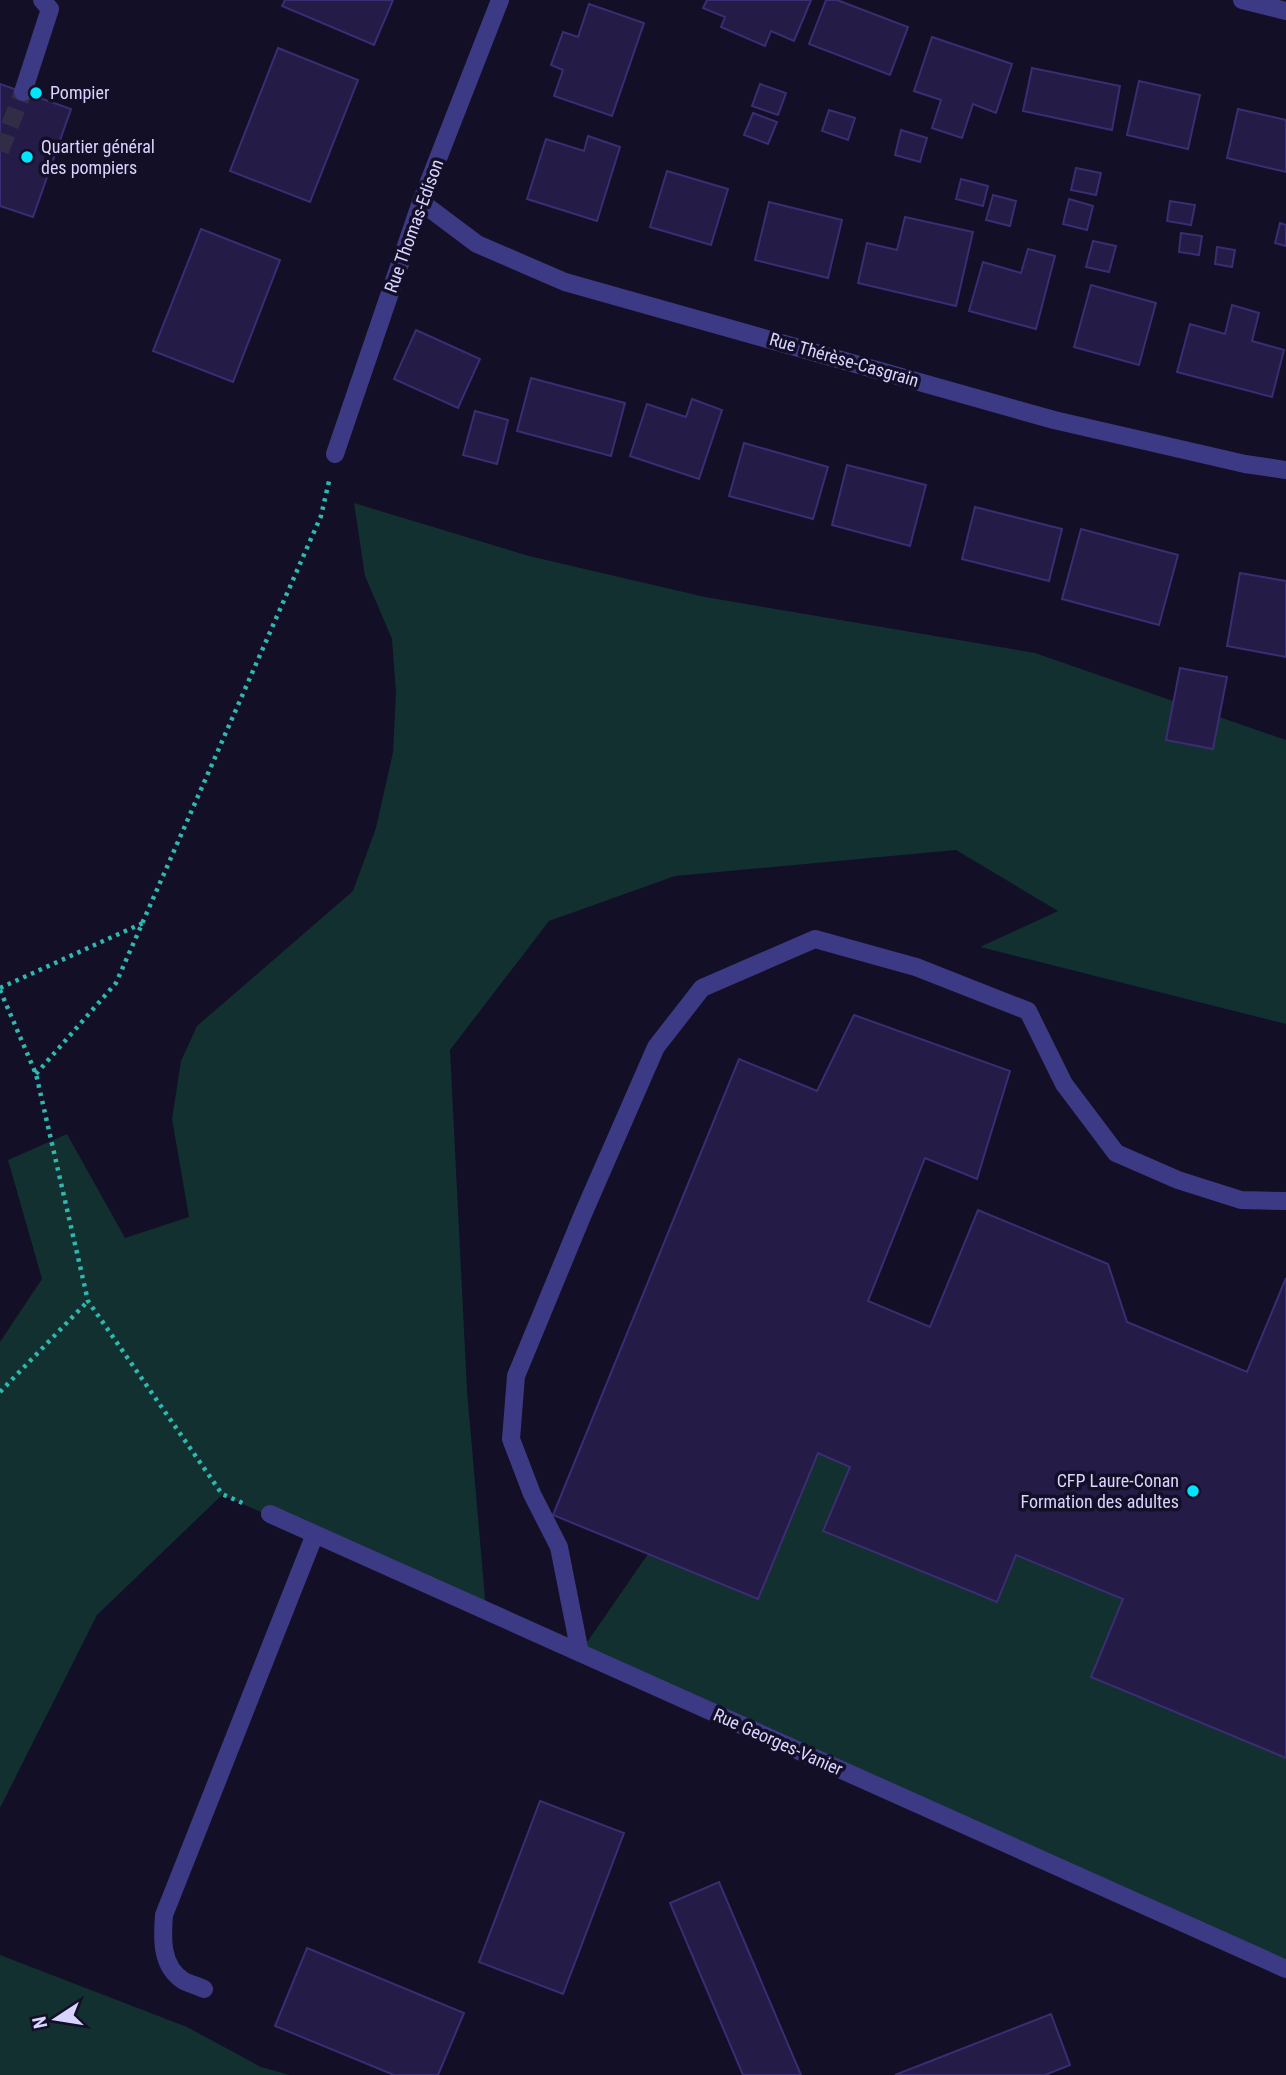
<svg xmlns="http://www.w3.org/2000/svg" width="1286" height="2075" viewBox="0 0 1286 2075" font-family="'Roboto Condensed',sans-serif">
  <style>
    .green { fill: #12302f }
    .building { fill: #241b47; stroke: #3b2d73; stroke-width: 2 }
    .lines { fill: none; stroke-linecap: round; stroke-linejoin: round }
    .minor-tunnel { stroke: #312d47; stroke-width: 18; stroke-dasharray: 18 9; stroke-linecap: butt }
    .path { stroke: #2fb8b0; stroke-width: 4.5; stroke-dasharray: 3.5 5; stroke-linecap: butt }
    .minor { stroke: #3d3a85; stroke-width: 18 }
    .poi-dot { fill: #00e5ff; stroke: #130f26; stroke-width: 2.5 }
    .labels { text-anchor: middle; stroke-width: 7; stroke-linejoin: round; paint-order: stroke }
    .poi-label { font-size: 18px; fill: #d9d4ff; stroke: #130f26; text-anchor: start }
    .street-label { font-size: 18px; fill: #d9d4ff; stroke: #130f26 }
  </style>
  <rect width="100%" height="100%" fill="#130f26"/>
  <path class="green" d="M354,503L529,556L705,597L1035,653L1286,740V1024L980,947L1058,911L956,850L675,876L549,921L450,1050L467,1390L486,1610L222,1495L97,1615L0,1808V1342L42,1279L8,1160L67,1134L125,1238L189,1217L172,1119L181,1061L197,1026L353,891L376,828L393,752L396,693L392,639L365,576Z
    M818,1453L850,1467L824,1531L996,1602L1016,1555L1123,1599L1092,1677L1286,1758V1966L581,1651L648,1554L758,1599Z
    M0,1955L187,2027L261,2067L290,2075H0Z"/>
  <path class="building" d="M285,0H393L374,45L282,6Z
    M707,0H811L794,41L771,31L765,46L721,27L725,17L703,8Z
    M826,0H837L908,27L890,75L809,44Z
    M589,4L644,23L612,116L554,96L563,70L551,65L563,32L578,37Z
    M932,37L1012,64L996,113L973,104L962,138L932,128L941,100L914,91Z
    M278,48L358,80L310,202L230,171Z
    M1032,68L1120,86L1112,130L1023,111Z
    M1139,81L1200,95L1188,149L1127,135Z
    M0,84L71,109L33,217L0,206Z
    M760,84L786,93L778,115L752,106Z
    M1238,109L1286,120V172L1227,158Z
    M829,110L855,118L848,140L822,131Z
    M753,113L777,122L768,144L744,135Z
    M901,130L927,138L920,162L895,155Z
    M588,136L620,147L597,221L527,199L546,139L584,151Z
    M1076,168L1101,173L1096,195L1071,190Z
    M667,171L728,189L711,245L650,227Z
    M961,179L988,186L983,206L956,199Z
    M993,195L1016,201L1010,226L986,220Z
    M1069,199L1093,206L1087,230L1063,224Z
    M1170,201L1195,205L1191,225L1167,221Z
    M769,202L842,220L828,278L755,260Z
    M905,217L973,232L956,306L858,283L867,243L897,250Z
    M1280,223L1286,225V246L1275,243Z
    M201,229L280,260L233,382L153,351Z
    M1181,233L1202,236L1199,255L1179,252Z
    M1093,241L1116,246L1109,272L1086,267Z
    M1217,247L1235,250L1232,267L1215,264Z
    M1028,249L1055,256L1036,329L969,311L983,262L1021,273Z
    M1091,285L1156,303L1139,365L1074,347Z
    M1232,305L1259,313L1252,341L1284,350L1272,397L1177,372L1190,324L1225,334Z
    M416,330L480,359L458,408L394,379Z
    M531,378L625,403L611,456L517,431Z
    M692,399L722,410L699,479L630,456L647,404L686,417Z
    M475,411L508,420L497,464L463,455Z
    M744,443L828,467L813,519L729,496Z
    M847,465L926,485L910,546L832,525Z
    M975,507L1062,529L1049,581L962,559Z
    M1081,529L1178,555L1159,625L1062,599Z
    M1240,573L1286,581V657L1227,646Z
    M1180,668L1227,677L1213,749L1166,740Z
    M854,1015L1010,1071L977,1179L925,1158L868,1301L930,1327L978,1210L1108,1264L1127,1322L1247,1372L1286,1278V1758L1091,1677L1123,1599L1016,1555L997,1602L823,1531L850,1467L818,1453L758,1599L553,1515L739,1059L817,1091Z
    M540,1801L624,1833L563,1994L479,1962Z
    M719,1882L801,2075H743L670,1903Z
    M307,1948L464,2013L438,2075H394L275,2026Z
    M1051,2014L1070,2065L1045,2075H895Z"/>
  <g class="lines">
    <path class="minor-tunnel" d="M0,151L23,92"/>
    <path class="path" d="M0,988L143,923
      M0,990L36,1074L88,1301L222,1494L247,1505
      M36,1074L116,983L321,516L330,477
      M0,1392L88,1301"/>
    <path class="minor" d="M1242,0L1286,11
      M23,92L50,9L42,0
      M421,202L477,244L565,282L1054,420L1245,464L1286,470
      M335,454L421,202L500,0
      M270,1514L1286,1969
      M580,1653L559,1547L532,1494L511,1439L516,1376L583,1214L656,1047L702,988L815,939L916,967L1028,1011L1064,1084L1116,1153L1178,1180L1241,1200L1286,1201
      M204,1989C198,1986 190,1984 184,1981C161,1967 162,1939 164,1915L315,1534"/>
  </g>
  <g class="poi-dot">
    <circle cx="36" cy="93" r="7"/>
    <circle cx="27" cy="157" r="7"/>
    <circle cx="1193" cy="1491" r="7"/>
  </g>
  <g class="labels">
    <g class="poi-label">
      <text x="50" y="99">Pompier</text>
      <text x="41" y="153">Quartier général<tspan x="41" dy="21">des pompiers</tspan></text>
      <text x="1179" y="1487" text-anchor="end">CFP Laure-Conan<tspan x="1179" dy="21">Formation des adultes</tspan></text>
    </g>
    <g class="street-label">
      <text transform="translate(414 226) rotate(-70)" y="6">Rue Thomas-Edison</text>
      <text transform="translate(844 360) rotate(16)" y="6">Rue Thérèse-Casgrain</text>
      <text transform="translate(778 1742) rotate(24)" y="6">Rue Georges-Vanier</text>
    </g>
  </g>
  <g transform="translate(56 2019) rotate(258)" stroke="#130f26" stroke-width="5" paint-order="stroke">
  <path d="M0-5L12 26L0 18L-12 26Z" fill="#d9d4ff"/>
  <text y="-10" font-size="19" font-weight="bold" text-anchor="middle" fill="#d9d4ff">N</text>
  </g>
</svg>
